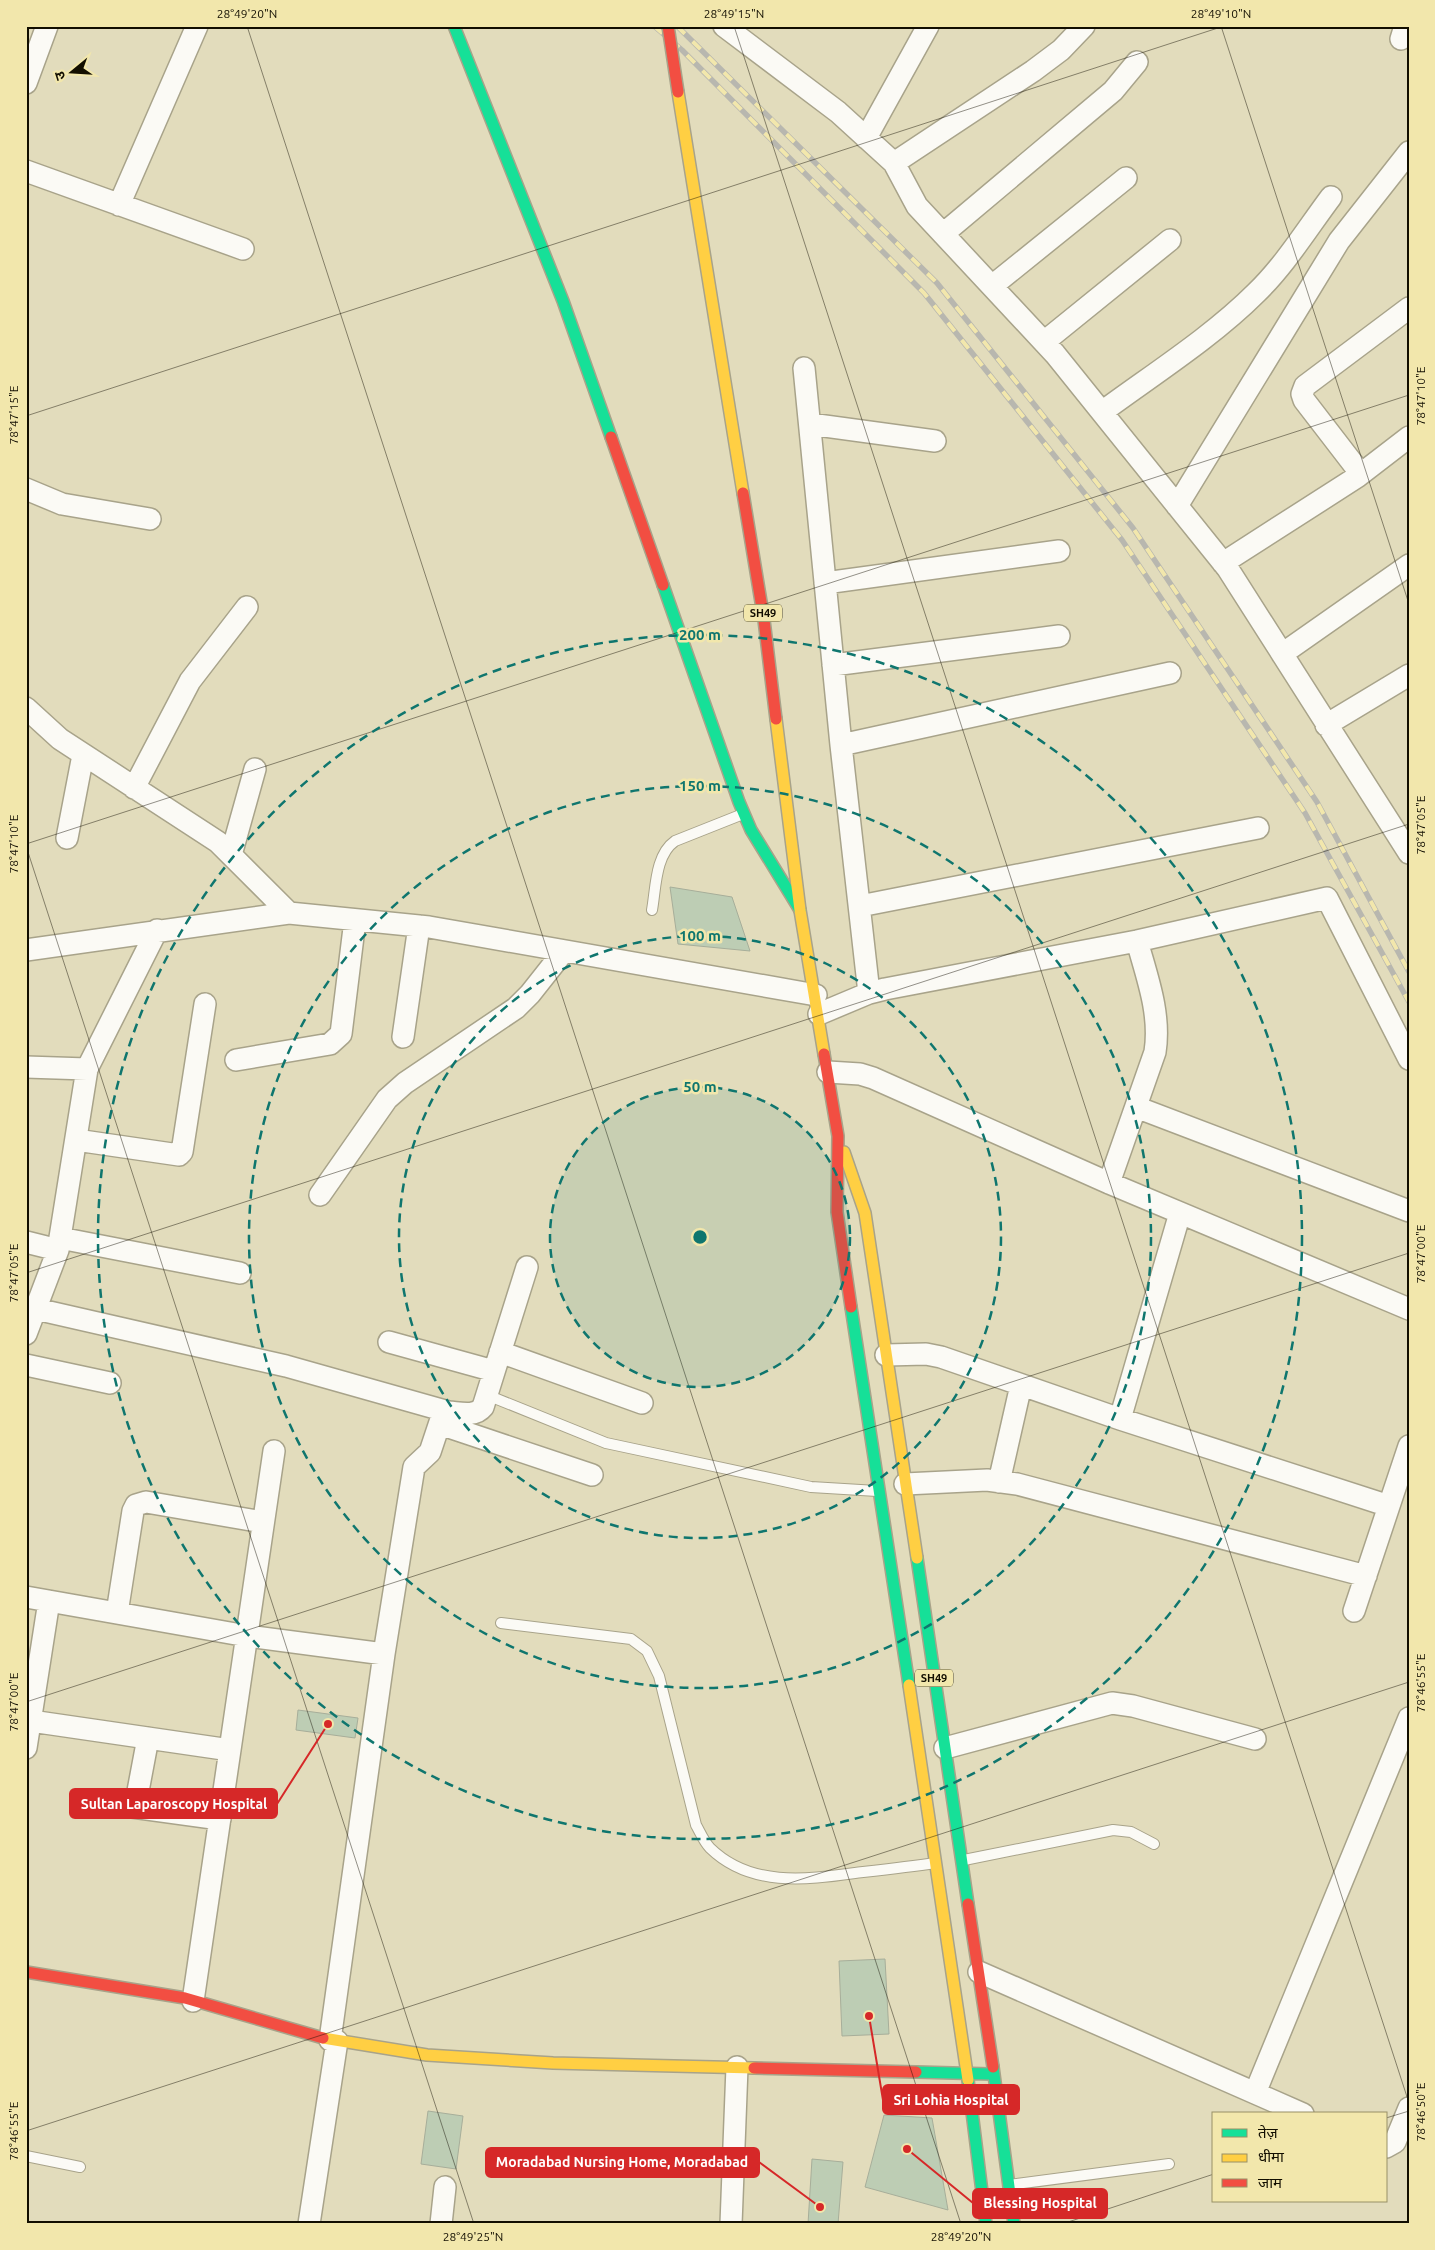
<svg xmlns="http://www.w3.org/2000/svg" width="1435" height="2250" viewBox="0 0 1435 2250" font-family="Ubuntu,'Noto Sans Devanagari',sans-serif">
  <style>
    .building { fill: #bdcdb4; stroke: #a7ae9a }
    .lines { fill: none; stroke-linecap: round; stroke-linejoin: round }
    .lane-casing { stroke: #a8a38a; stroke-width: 12 }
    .street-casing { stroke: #a8a38a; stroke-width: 24 }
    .fast-casing { stroke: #a8a38a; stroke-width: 14 }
    .slow-casing { stroke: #a8a38a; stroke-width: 14 }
    .jam-casing { stroke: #a8a38a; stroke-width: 14 }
    .lane { stroke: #fbfaf5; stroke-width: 10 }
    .street { stroke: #fbfaf5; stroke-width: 21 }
    .fast { stroke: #16e098; stroke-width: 11 }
    .slow { stroke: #ffcf43; stroke-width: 11 }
    .jam { stroke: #f24e42; stroke-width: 11 }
    .rail-casing { stroke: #b8b7af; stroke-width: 5.5 }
    .rail { stroke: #f2e7ac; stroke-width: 4; stroke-dasharray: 11; stroke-linecap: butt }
    .jam-bridge-casing { stroke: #a8a38a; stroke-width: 14; stroke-linecap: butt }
    .jam-bridge { stroke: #f24e42; stroke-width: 11 }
    .ticks { fill: none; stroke: #120e00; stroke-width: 1; stroke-opacity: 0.45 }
    .ring { fill: none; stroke: #0f766e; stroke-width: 2.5; stroke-dasharray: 9 6 }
    .labels { text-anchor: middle; stroke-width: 5; stroke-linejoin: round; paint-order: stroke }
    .shield { fill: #f2e7ac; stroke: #554f34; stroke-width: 1 }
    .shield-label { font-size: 11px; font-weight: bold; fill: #120e00 }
    .centre { fill: #0f766e; stroke: #f2e7ac; stroke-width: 2.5 }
    .ring-label { font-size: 15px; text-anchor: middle; font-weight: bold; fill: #0f766e; stroke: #f2e7ac; stroke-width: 5; stroke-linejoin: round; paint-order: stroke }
    .leader { fill: none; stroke: #d62828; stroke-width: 2 }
    .callout-dot { fill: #d62828; stroke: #f2e7ac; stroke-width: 2 }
    .callout { fill: #d62828; stroke: #d62828; stroke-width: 2 }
    .callout-label { font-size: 14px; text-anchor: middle; font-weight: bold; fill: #fff }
    .neatline { fill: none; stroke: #120e00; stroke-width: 2 }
    .ticks-label { font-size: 12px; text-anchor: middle; fill: #120e00 }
  </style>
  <rect width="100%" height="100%" fill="#e2dcbc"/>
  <path class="building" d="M670,887L732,897L750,951L678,944Z
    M298,1710L358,1718L355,1738L296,1730Z
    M885,1959L889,2034L842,2036L839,1961Z
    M428,2111L463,2116L456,2169L421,2164Z
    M884,2115L932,2118L948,2210L865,2187Z
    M812,2159L843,2162L838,2224H808Z"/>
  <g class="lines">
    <defs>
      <path id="lane" d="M652,910C656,888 655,855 675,841L743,814
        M487,1395L606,1443L811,1487L877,1491
        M501,1623L631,1639L647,1651L659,1676L696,1825C700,1832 704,1842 710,1848C750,1887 805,1880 855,1873C881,1870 908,1867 935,1863
        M964,1860L1113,1830L1131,1832L1154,1844
        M26,2156L80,2167
        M1009,2185L1169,2164"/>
      <path id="street" d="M724,26L838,112L894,163L917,206L1055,354L1228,569L1409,853
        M1401,39L1405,26
        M26,83L47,26
        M866,138L928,26
        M894,163L1033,71L1061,50L1084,26
        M26,171L243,249
        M119,205L197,26
        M943,234L1113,91L1137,62
        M992,286L1126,178
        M1044,342L1170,240
        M804,368L841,745L869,993
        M1102,412C1152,375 1212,337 1256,293C1285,265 1307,229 1331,197
        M810,424L935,441
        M1361,474L1304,400L1302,394L1305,386L1409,308
        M26,489L62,504L150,519
        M1177,506L1339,241L1409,152
        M1223,563L1357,477L1409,437
        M825,583L1059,551
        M1282,654L1409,565
        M833,665L1059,636
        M26,708L60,739L218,842L289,913
        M1326,725L1409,675
        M841,745L1170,673
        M134,788L190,681L247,607
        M67,838L83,755
        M231,855L255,769
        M860,906L1258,828
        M26,950L289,913L429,927L816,995
        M819,1014L869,993L885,989L1137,941L1327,898L1409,1059
        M403,1037L419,926
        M236,1060L330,1044L341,1034L355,920
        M26,1067L87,1069
        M828,1072L860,1074L873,1078L1109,1183L1409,1309
        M1136,1107L1409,1211
        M76,1140L179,1155L182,1152L205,1004
        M1109,1183L1155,1052C1161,1014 1147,977 1137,941
        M320,1195L387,1099L405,1083L516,1008L530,994L564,951
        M60,1238L240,1273
        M26,1242L58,1250
        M36,1309L286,1366L449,1412
        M26,1334L58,1250L87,1069L157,930
        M389,1342L494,1371
        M500,1352L642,1403
        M886,1355L926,1354L941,1357L1120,1419L1389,1506
        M26,1365L110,1383
        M1120,1419L1180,1213
        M440,1424L592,1475
        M999,1482L1021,1385
        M905,1484L987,1480L1017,1484L1366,1576
        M26,1597L247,1636L384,1654
        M1354,1611L1409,1446
        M117,1613L133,1511L136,1505L146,1502L263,1522
        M31,1721L230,1750
        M26,1748L49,1601
        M945,1748L1112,1703L1133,1706L1255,1739
        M96,1802L220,1819
        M135,1807L148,1738
        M979,1972L1303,2114
        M193,2001L274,1451
        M330,2040L384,1654L414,1467L430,1452L441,1419L449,1412C461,1413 475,1417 483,1407L527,1267
        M1255,2093L1409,1718
        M1386,2147L1395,2142L1409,2108
        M309,2224L337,2041
        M441,2224L445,2187
        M731,2224L737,2067"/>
      <path id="fast" d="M454,26L563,301L611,437
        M663,585L739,802L751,830L800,910
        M851,1307L909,1685
        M917,1558L968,1904
        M993,2067L1014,2224
        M916,2072L990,2074
        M968,2080L986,2224"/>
      <path id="slow" d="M678,92L743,493
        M776,719L800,910L824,1054
        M844,1152L865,1213L917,1558
        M909,1685L968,2080
        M323,2038L427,2055L553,2063L754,2068"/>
      <path id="jam" d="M611,437L663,585
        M743,493L764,620L776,719
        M824,1054L838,1136L837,1212L851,1307
        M968,1904L993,2067
        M26,1972L185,1998L323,2038
        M754,2068L916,2072"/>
    </defs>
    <use href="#lane" class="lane-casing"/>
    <use href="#street" class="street-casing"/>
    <use href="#fast" class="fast-casing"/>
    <use href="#slow" class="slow-casing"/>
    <use href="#jam" class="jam-casing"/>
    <use href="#lane" class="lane"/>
    <use href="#street" class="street"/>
    <use href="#fast" class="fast"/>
    <use href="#slow" class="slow"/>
    <use href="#jam" class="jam"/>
    <defs>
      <path id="rail" d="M654,26L682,50L924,293L1122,540L1305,813L1409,1002
        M677,26L937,283L1133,528L1317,802L1409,972"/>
    </defs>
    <use href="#rail" class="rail-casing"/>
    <use href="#rail" class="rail"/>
    <defs>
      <path id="jam-bridge" d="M668,26L678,92"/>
    </defs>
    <use href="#jam-bridge" class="jam-bridge-casing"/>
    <use href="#jam-bridge" class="jam-bridge"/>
  </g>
  <path class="ticks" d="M247,26L961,2224M734,26L1409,2103M1221,26L1409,604M26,416L1224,26M26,844L1409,395M26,846L474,2224M26,1273L1409,824M26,1702L1409,1253M1386,2118L1409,2111M26,2131L1409,1682M1062,2224L1214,2174"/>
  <circle cx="700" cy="1237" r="150" fill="#0f766e" fill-opacity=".12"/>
  <g class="ring">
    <circle cx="700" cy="1237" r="150"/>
    <circle cx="700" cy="1237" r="301"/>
    <circle cx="700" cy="1237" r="451"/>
    <circle cx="700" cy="1237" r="602"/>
  </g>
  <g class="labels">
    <g class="shield">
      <rect x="744" y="604.5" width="38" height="17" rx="4"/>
      <rect x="915" y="1669.5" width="38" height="17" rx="4"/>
    </g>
    <g class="shield-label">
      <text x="763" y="617">SH49</text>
      <text x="934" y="1682">SH49</text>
    </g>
  </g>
  <circle cx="700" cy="1237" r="8" class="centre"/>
  <g class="ring-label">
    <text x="700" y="640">200 m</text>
    <text x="700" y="791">150 m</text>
    <text x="700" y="941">100 m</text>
    <text x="700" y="1092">50 m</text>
  </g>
  <path class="leader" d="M328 1724L277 1804M869 2016L883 2100M820 2207L759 2162M907 2149L973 2203"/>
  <g class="callout-dot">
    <circle cx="328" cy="1724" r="5"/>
    <circle cx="869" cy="2016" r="5"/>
    <circle cx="820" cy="2207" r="5"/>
    <circle cx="907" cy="2149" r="5"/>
  </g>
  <g class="callout">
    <rect x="70" y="1789" width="207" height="29" rx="5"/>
    <rect x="883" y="2085" width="136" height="29" rx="5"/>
    <rect x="486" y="2148" width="273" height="29" rx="5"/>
    <rect x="973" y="2189" width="134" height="29" rx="5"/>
  </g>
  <g class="callout-label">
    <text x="174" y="1809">Sultan Laparoscopy Hospital</text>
    <text x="951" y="2105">Sri Lohia Hospital</text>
    <text x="622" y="2167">Moradabad Nursing Home, Moradabad</text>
    <text x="1040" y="2208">Blessing Hospital</text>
  </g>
  <rect width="1435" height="2250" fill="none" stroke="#f2e7ac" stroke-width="55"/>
  <rect x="1212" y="2112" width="175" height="90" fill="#f2e7ac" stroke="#989067"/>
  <rect x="1222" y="2129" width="25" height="8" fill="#16e098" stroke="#989067"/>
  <text x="1258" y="2138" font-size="15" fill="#120e00">तेज़</text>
  <rect x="1222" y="2154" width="25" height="8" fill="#ffcf43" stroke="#989067"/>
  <text x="1258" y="2162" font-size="15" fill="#120e00">धीमा</text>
  <rect x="1222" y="2179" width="25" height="8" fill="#f24e42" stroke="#989067"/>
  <text x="1258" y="2188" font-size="15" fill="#120e00">जाम</text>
  <g transform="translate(72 72) rotate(252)" stroke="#f2e7ac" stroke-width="4" paint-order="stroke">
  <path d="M0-4L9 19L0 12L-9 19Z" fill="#120e00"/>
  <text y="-8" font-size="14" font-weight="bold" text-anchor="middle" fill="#120e00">उ</text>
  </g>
  <rect x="28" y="28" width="1380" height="2194" class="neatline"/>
  <g class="ticks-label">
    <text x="247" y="18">28°49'20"N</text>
    <text x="734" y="18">28°49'15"N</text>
    <text x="1221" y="18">28°49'10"N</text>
    <text transform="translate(1421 396) rotate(-90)" y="4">78°47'10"E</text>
    <text transform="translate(14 415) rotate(-90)" y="4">78°47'15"E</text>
    <text transform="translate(1421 825) rotate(-90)" y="4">78°47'05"E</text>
    <text transform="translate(14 844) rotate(-90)" y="4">78°47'10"E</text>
    <text transform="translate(1421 1254) rotate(-90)" y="4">78°47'00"E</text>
    <text transform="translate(14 1273) rotate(-90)" y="4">78°47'05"E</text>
    <text transform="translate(1421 1683) rotate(-90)" y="4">78°46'55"E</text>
    <text transform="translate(14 1702) rotate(-90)" y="4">78°47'00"E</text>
    <text transform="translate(1421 2112) rotate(-90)" y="4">78°46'50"E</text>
    <text transform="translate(14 2131) rotate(-90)" y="4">78°46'55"E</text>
    <text x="473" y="2241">28°49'25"N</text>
    <text x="961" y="2241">28°49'20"N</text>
  </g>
</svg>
